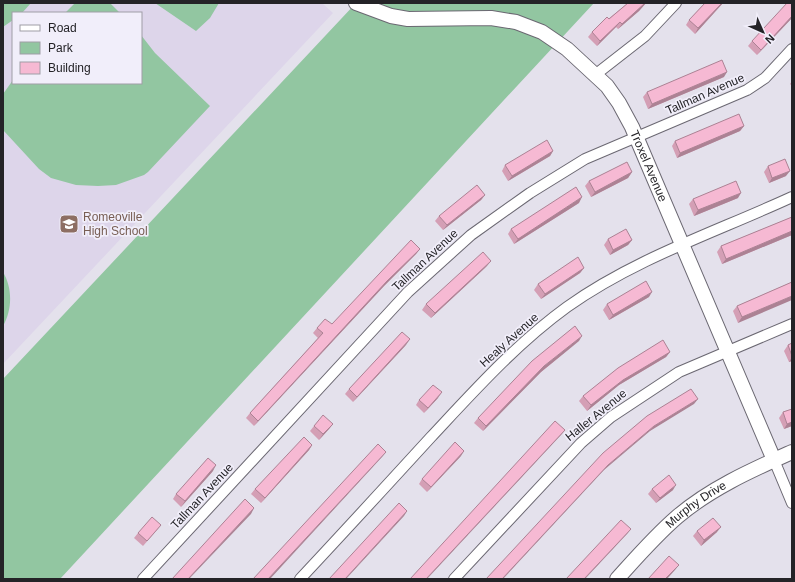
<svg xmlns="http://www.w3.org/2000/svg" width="795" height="582" viewBox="0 0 795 582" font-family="Helvetica,sans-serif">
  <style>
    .education { fill: #ddd5ea; fill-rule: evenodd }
    .green { fill: #92c6a1 }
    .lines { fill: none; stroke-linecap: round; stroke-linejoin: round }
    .street-casing { stroke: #6b6872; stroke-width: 12 }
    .secondary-casing { stroke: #6b6872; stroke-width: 16 }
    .street { stroke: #fff; stroke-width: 10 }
    .secondary { stroke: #fff; stroke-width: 14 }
    .wall { fill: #d49fb5 }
    .shaded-wall { fill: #ac8294 }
    .building { fill: #f6b9d3; stroke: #ac8294 }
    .labels { text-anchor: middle; stroke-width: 3.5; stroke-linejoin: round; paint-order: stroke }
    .street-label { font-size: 12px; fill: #242327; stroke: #f1eefa }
    .education-label { font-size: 12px; fill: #785e54; stroke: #f1eefa; text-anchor: start }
  </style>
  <rect width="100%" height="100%" fill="#e4e1ec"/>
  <path class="education" d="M3,3H322L333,13L3,364ZM13,13H141V83H13Z"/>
  <path class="green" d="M3,3H31L22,13H13V20L3,27Z
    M75,3H110L120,13H65Z
    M155,3H219L210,18L196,31Z
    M356,3H594L60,579H3V379Z
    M141,35L155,53L210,106L148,172L144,175L116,185L98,186L76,185L51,178L39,169L3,130V94L13,80V83H141Z
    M3,272C13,289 12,310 3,326Z"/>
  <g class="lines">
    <defs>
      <path id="street" d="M595,75L645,36L676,3
        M774,460L792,503
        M143,579L408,292L471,235L530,193L585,159L747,90L765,78L792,49
        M300,579C344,532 388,484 431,437C474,391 516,344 567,307C636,258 716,232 792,197
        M454,579L581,443L611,417L679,372L792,324"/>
      <g id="secondary">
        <path id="s1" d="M356,3L391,16L408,19L491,18L516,22L542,32L567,49L607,86L619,103L632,127L774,460"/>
        <path id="s2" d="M617,579C636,558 655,536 677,517C711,488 752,470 792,452"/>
      </g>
    </defs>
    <use href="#street" class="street-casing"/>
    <use href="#secondary" class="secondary-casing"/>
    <use href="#street" class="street"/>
    <use href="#secondary" class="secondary"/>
  </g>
  <path class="wall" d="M628,3H646L639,11L618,29L616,27L597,46L588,37L592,32Z
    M705,3H723L695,34L686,25L689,20Z
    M792,18L757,55L748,46L752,41Z
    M724,77L648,109L643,97L647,92Z
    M792,81V86L790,84Z
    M744,126L740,131L677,158L672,146L675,141Z
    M553,151L550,156L508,181L502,171L505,165Z
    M768,166L786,176L769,183L764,172Z
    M632,172L628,178L591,197L585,186L589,181Z
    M485,195L481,200L443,230L435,221L439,216Z
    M738,198L694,216L689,204L693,199Z
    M579,203L514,244L508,234L511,229Z
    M792,217V235L722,264L717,252L721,246Z
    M608,239L632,240L628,245L610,255L604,245Z
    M420,249L416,254L384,286L254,426L246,418L250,413L318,338L313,333L317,328L332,324Z
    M487,266L431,318L422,310L426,304Z
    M584,268L580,273L541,299L534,290L538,284Z
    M792,282L738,323L733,311L737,306Z
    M649,297L609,320L603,310L607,304Z
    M579,341L541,372L483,431L474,423L478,418Z
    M792,343V361L789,362L784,351L788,345Z
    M406,345L353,402L345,394L349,389Z
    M670,352L666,357L619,385L587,411L579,401L583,396Z
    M438,398L424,413L416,405L419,400Z
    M792,409V426L784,429L779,418L783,412Z
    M333,424L329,429L319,440L310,431L314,426Z
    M312,445L309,450L261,503L251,494L255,489Z
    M461,456L427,492L419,484L422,479Z
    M213,471L181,507L173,499L176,494Z
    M652,489L673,490L656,503L648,494Z
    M161,525L157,530L143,546L134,538L138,533Z
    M697,531L717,532L701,546L693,536Z"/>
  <path class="shaded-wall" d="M645,3H646L639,11L618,29L622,24Z
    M722,3H723L695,34L698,28Z
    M792,16V18L757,55L761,50Z
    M620,22L616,27L597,46L600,41Z
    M727,72L724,77L648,109L652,104Z
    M744,126L740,131L677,158L680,153Z
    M553,151L550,156L508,181L512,176Z
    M790,171L786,176L769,183L772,178Z
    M632,172L628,178L591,197L595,192Z
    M741,193L738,198L694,216L698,210Z
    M485,195L481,200L443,230L447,225Z
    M582,197L579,203L514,244L518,239Z
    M792,231V235L722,264L726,259Z
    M632,240L628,245L610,255L613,250Z
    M420,249L416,254L384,286L254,426L258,421L387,281Z
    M491,261L487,266L431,318L435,313Z
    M584,268L580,273L541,299L545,294Z
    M652,292L649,297L609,320L613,315Z
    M792,296V300L738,323L742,317Z
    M582,336L579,341L541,372L483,431L486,426L544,366Z
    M410,339L406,345L353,402L357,397Z
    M670,352L666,357L619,385L587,411L591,405L623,380Z
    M792,357V361L789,362Z
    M442,392L438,398L424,413L428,408Z
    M698,399L694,404L650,431L604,470L503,579H502L608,465L654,426Z
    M792,422V426L784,429L787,424Z
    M333,424L329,429L319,440L323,434Z
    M565,430L561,435L427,579H426Z
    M312,445L309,450L261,503L265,498Z
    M464,451L461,456L427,492L431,487Z
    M386,452L382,457L270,579H268Z
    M216,465L213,471L181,507L185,501Z
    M676,485L673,490L656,503L660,498Z
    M254,508L251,514L189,579H188Z
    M407,511L404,516L346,579H345Z
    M721,527L717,532L701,546L704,540Z
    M631,529L627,534L585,579H584Z
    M679,565L675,570L667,579H665Z"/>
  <path class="building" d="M628,3H645L622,24L620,22L600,41L592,32L607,17L609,19Z
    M705,3H722L698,28L689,20Z
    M787,3H792V16L761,50L752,41Z
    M722,60L727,72L652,104L647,92Z
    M739,114L744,126L680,153L675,141Z
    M547,140L553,151L512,176L505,165Z
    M785,159L790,171L772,178L768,166Z
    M627,162L632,172L595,192L589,181Z
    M736,181L741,193L698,210L693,199Z
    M477,185L485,195L447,225L439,216Z
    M576,187L582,197L518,239L511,229Z
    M792,217V231L726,259L721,246Z
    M626,229L632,240L613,250L608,239Z
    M411,240L420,249L387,281L258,421L250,413L323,333L317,328L325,319L332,324Z
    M483,252L491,261L435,313L426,304Z
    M578,257L584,268L545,294L538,284Z
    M646,281L652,292L613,315L607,304Z
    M792,282V296L742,317L737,306Z
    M575,326L582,336L544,366L486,426L478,418L532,361Z
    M402,332L410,339L357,397L349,389Z
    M663,340L670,352L623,380L591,405L583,396L618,368Z
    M792,343V356L788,345Z
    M433,385L442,392L428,408L419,400Z
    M691,389L698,399L654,426L608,465L502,579H486L603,453L647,416Z
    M792,409V422L787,424L783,412Z
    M323,415L333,424L323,434L314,426Z
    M555,421L565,430L426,579H410Z
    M304,437L312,445L265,498L255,489Z
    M455,442L464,451L431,487L422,479Z
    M378,444L386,452L268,579H253Z
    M208,458L216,465L185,501L176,494Z
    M669,475L676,485L660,498L652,489Z
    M245,499L254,508L188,579H172Z
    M399,503L407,511L345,579H329Z
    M152,517L161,525L147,541L138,533Z
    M713,518L721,527L704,540L697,531Z
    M621,520L631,529L584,579H566Z
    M669,556L679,565L665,579H648Z"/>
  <defs>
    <symbol id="school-square" viewBox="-11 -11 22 22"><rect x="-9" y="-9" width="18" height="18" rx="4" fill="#8d6e63" stroke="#f1eefa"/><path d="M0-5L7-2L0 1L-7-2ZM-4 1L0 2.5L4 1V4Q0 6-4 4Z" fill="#fff"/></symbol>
  </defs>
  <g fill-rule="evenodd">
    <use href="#school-square" x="58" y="213" width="22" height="22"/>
  </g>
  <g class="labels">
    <g class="street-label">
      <text transform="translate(705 94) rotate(-24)" y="4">Tallman Avenue</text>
      <text dy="4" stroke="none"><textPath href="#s1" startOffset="366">Troxel Avenue</textPath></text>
      <text transform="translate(425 260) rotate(-43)" y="4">Tallman Avenue</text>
      <text transform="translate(509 340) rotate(-42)" y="4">Healy Avenue</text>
      <text transform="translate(596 415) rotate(-39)" y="4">Haller Avenue</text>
      <text transform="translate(202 496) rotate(-47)" y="4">Tallman Avenue</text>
      <text dy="4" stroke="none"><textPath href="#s2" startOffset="109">Murphy Drive</textPath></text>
    </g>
    <g class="education-label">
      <text x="83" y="221">Romeoville<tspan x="83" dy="14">High School</tspan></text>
    </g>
  </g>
  <rect width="795" height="582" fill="none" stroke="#242327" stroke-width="8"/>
  <rect x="12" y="12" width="130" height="72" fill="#f1eefa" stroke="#9f9da6"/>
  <rect x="20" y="25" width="20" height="6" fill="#ffffff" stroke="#9f9da6"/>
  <text x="48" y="32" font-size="12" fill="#242327">Road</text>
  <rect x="20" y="42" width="20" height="12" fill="#92c6a1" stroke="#9f9da6"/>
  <text x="48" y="52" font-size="12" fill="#242327">Park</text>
  <rect x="20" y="62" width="20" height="12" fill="#f6b9d3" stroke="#9f9da6"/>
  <text x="48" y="72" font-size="12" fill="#242327">Building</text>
  <g transform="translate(763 32) rotate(135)" stroke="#f1eefa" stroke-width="3" paint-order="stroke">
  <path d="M0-3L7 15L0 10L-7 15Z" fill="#242327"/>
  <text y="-6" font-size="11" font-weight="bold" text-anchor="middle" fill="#242327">N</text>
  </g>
</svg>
